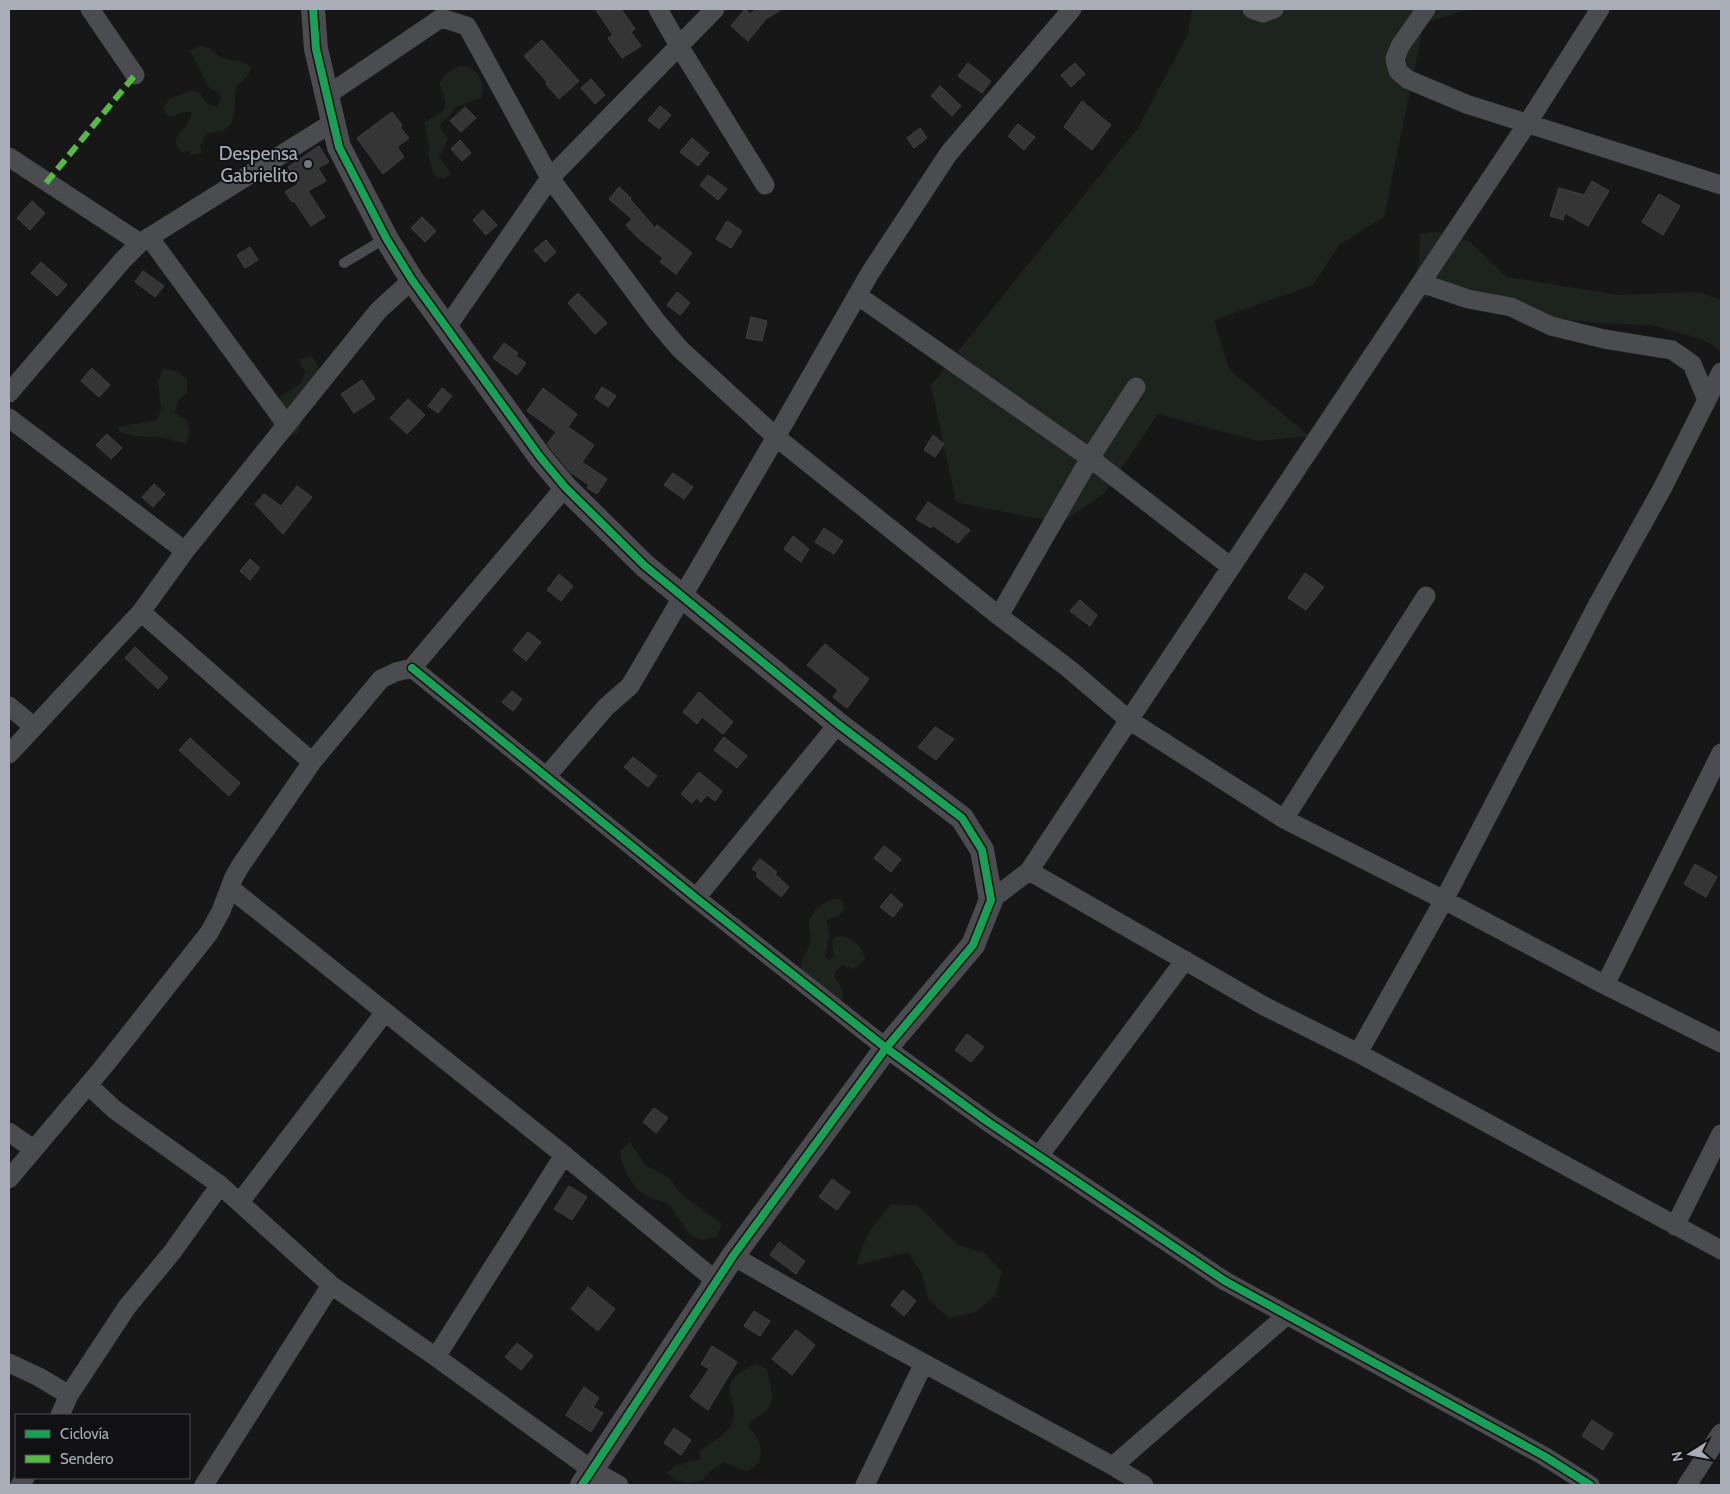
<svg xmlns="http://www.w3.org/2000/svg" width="1730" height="1494" viewBox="0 0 1730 1494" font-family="Cabin,sans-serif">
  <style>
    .green { fill: #1d241e }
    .building { fill: #353536; stroke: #3f4043 }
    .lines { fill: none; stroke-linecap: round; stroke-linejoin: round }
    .service { stroke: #4b4c50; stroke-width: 10 }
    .minor { stroke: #4b4c50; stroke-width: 19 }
    .tertiary { stroke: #4b4c50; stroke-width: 24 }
    .quiet { stroke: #58b947; stroke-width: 6; stroke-dasharray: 12 6; stroke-linecap: butt }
    .cycleway-casing { stroke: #111113; stroke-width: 11 }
    .cycleway { stroke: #1a9f57; stroke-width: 8 }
    .poi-dot { fill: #757880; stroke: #111113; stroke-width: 2 }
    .labels { text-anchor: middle; stroke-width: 4; stroke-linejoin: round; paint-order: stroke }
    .poi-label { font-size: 19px; fill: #a8adb8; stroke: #111113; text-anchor: end }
  </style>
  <rect width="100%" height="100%" fill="#171717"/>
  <path class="green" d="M1192,9H1469L1424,23L1384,217L1340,244L1313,285L1214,320L1229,369L1309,436L1258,441L1158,414L1104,494L1061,523L956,502L931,385L1138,128L1188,34Z
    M202,46C211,47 213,52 219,56C230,62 240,58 251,67C248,81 239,80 236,89C235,93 235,98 235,101C234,126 231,130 206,134L200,146L202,153L188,155L192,151L181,152C165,133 191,133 191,112H184L172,117L166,114L164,108L168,100L192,90L199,92C204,100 207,107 218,106L221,100L220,94L209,88L190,50Z
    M459,66C478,66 486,82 481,98L456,107L448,118L442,122L440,128L448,138L439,158L448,168L451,174L445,178H437L433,173L428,154L430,148L425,129V122C449,109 449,109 439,83C444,75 451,70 459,66Z
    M1445,231L1470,242L1507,277L1617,295L1698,292L1721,300V350L1701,339L1652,325L1599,323L1520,315L1495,306L1474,290L1448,288L1424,299L1399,296C1420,277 1420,260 1420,234Z
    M311,356L319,367L325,379L316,405L304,407L302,422L297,434L284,436L272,430L269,418L271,402C283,398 289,389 301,384L305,372L299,360Z
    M163,369L176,371L187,379V392L178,401L175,413L187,420L189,432L186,444L161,437L135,436L120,432L117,427L157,420L161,408L158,381Z
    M837,898L843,902L844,909L840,915L827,920L829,936L825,956L830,961L834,956L832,942L835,937C849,934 863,945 865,959L854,969L842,965L836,971L834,977C840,984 845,991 842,1000L836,1002L801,972C799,962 807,953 810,943C812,936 809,930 809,923C811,910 826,901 837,898Z
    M630,1142L645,1165L670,1178L677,1190L687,1199L722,1224L717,1236C692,1246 689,1233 676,1214C674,1212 671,1207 669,1205C663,1201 654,1199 647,1196C631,1187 622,1169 620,1151Z
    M892,1204L918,1206L958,1245L984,1253L1002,1272L995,1296L975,1312L949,1318L928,1299L922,1274L908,1252L857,1265C863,1238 874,1223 892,1204Z
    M756,1364L767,1369C775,1406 777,1403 747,1425C759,1439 763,1445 759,1463L748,1471L724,1463L712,1469L703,1480L690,1483L677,1481L666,1473L676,1466L700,1459V1451C709,1443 726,1435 731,1426C744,1399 707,1385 756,1364Z"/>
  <path class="building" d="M595,9H621L635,29L631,32L641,46L622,58L608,38L613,35Z
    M745,9L750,14L757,9H782L766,19L748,41L731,26Z
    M542,40L579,81L559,99L546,84L547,82L524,56Z
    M968,63L991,81L982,93L958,76Z
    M1075,63L1085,74L1071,87L1061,75Z
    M591,79L605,95L595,104L581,88Z
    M940,86L961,106L952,116L931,96Z
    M1082,101L1111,125L1092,150L1064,127Z
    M660,106L671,115L659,129L648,120Z
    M465,107L476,118L461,132L450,121Z
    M392,112L402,125L400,127L409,138L397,147L404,157L383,174L357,138Z
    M1018,124L1035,137L1024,150L1008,136Z
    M920,128L927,138L914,148L907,138Z
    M692,138L709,153L698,166L680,152Z
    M460,140L471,153L462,161L451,149Z
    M319,146L329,162L318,168L326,181L308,191L325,217L311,226L294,201L292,202L285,192L298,184L288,167Z
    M708,175L727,189L718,200L700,185Z
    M1592,181L1609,191L1588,226L1565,213L1563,220L1550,216L1559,188L1584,195Z
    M619,187L631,198L630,199L655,228L657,225L692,253L676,274L660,262L663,258L638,238L626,225L632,219L609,199Z
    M1659,194L1680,206L1663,235L1642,222Z
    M32,201L45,213L30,230L17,218Z
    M483,210L497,225L486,235L473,220Z
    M422,217L436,231L425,242L411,228Z
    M727,221L742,231L731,248L716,239Z
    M546,240L556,252L545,262L534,250Z
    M250,247L258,260L245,268L237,255Z
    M41,262L67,285L57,296L31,273Z
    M143,271L164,286L155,297L135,282Z
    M677,292L690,303L680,315L667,305Z
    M578,293L607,323L595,334L568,303Z
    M751,317L767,321L762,341L746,338Z
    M504,343L518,353L516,356L526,363L517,375L493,358Z
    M92,368L110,385L99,397L81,381Z
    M362,380L375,399L354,413L341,394Z
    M602,387L616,396L608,407L595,398Z
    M442,388L452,396L438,413L428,406Z
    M543,388L577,414L568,427L594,445L582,462L607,479L597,494L587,488L589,485L570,472L547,444L556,432L527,411Z
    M408,399L425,415L407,434L390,418Z
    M107,434L122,448L111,459L96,445Z
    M933,435L944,444L935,457L924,450Z
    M673,473L693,487L684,499L664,485Z
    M154,484L165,494L153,507L142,497Z
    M297,486L312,497L283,534L255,504L264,494L281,506Z
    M928,502L970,530L958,543L932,525L931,528L916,519Z
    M824,528L843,541L834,554L815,542Z
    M793,536L809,549L801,562L784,549Z
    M250,559L260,568L250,580L240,571Z
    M1305,573L1324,587L1306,610L1288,598Z
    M559,574L573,586L561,601L547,590Z
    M1080,600L1097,615L1090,626L1070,611Z
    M528,632L541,642L526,661L513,650Z
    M825,644L869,679L847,708L833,697L838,690L807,665Z
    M135,647L168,678L158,689L125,658Z
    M512,691L522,699L513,711L502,702Z
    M699,692L733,722L723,734L702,717L697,724L683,712Z
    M935,727L954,739L936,760L918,747Z
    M724,737L747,756L737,768L714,750Z
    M190,738L240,783L229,796L179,750Z
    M633,757L657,776L648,787L624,767Z
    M699,772L722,791L715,801L707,795L701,802L696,798L692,803L681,794Z
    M884,846L901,859L891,872L874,858Z
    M760,859L777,872L775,874L789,887L781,897L756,876L758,873L752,869Z
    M1695,864L1717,877L1706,897L1684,884Z
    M891,894L903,905L893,917L880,907Z
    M967,1034L984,1047L971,1062L955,1050Z
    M654,1108L668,1118L656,1133L643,1122Z
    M832,1179L850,1192L837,1210L819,1197Z
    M569,1186L587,1197L572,1220L554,1209Z
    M779,1242L805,1261L796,1274L770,1255Z
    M588,1287L615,1309L598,1331L571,1309Z
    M903,1290L916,1301L904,1316L891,1305Z
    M754,1311L770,1321L760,1336L744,1326Z
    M796,1330L815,1345L792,1375L772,1359Z
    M517,1343L533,1356L521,1370L505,1357Z
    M712,1346L737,1362L708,1410L690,1397L709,1369L701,1364Z
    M584,1387L599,1398L593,1407L603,1413L591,1432L566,1415Z
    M1592,1420L1613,1434L1603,1450L1582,1436Z
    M674,1428L691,1440L681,1455L664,1443Z"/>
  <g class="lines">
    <path class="service" d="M344,263L386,238"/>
    <path class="minor" d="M90,9L135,75
      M658,9L679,46L765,185
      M1252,9L1263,13L1274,9
      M1426,9L1400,46L1395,59L1398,71L1407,79L1466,104L1721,185
      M326,96L441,18L467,26L550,178L657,322L680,349L776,437L999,616L1068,668L1129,720L1284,819L1444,900L1605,985L1721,1043
      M9,157L140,243
      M149,237L286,424
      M1421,283L1468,299L1511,307L1551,326L1604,339L1672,350L1692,364L1707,400
      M857,295L1090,458L1231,567
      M447,327L550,178L715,9
      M9,393L122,261L140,243L332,123
      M9,418L185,551
      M141,612L312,762
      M999,616L1090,458L1136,387
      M412,668L696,898L886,1048L988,1122L1225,1281L1544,1456L1590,1485
      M9,706L34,727
      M9,754L141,612L185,551L378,311L412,280
      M546,777L606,707L630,686L776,437L870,273L949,153L1072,9
      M1284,819L1426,596
      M1029,871L1129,720L1527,124L1600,9
      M230,888L564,1155L716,1281
      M696,898L838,724
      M991,900L1029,871L1264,1006L1358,1053L1721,1250
      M1605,985L1721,753
      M1358,1053L1444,900L1599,602L1663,487L1721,372
      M88,1085L115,1110L220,1185L331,1285L436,1357L592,1470L619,1485
      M9,1132L33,1149
      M1039,1156L1185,960
      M9,1179L105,1065L209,933L221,911L234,877L241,865L312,762L381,679L396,672L412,668L565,487
      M240,1202L385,1012
      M1675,1226L1721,1134
      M733,1256L859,1328L1113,1466L1144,1485
      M436,1357L564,1155
      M9,1363L39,1377L69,1395
      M60,1415L69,1395L127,1307L173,1251L220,1185
      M1113,1466L1287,1315
      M20,1485L25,1478
      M204,1485L331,1285
      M865,1485L924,1363
      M1687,1485L1721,1433"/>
    <path class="tertiary" d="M313,9L316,49L339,147L386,238L412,280L540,457L565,487L645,566L838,724L962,818L982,850L991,900L973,945L886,1048L733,1256L582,1485"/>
    <path class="quiet" d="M46,183L135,75"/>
    <defs>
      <path id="cycleway" d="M313,9L316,49L339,147L386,238L412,280L540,457L565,487L645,566L838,724L962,818L982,850L991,900L973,945L886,1048L733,1256L582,1485
        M412,668L696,898L886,1048L988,1122L1225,1281L1544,1456L1590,1485"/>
    </defs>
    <use href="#cycleway" class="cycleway-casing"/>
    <use href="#cycleway" class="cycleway"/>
  </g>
  <circle class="poi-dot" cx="308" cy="164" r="5"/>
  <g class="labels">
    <g class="poi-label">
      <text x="298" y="160">Despensa<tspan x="298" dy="22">Gabrielito</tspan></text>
    </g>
  </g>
  <rect width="1730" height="1494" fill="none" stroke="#a8adb8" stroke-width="20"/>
  <rect x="15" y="1414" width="175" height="65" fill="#111113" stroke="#4d4f55"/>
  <rect x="25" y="1430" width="25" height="8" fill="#1a9f57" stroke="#4d4f55"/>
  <text x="60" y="1439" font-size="15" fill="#a8adb8">Ciclovía</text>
  <rect x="25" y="1455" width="25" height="8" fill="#58b947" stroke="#4d4f55"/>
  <text x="60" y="1464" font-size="15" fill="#a8adb8">Sendero</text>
  <g transform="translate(1690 1454) rotate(259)" stroke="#111113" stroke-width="4" paint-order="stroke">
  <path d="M0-4L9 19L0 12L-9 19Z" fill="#a8adb8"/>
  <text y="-8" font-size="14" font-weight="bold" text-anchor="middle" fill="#a8adb8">N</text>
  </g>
</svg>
